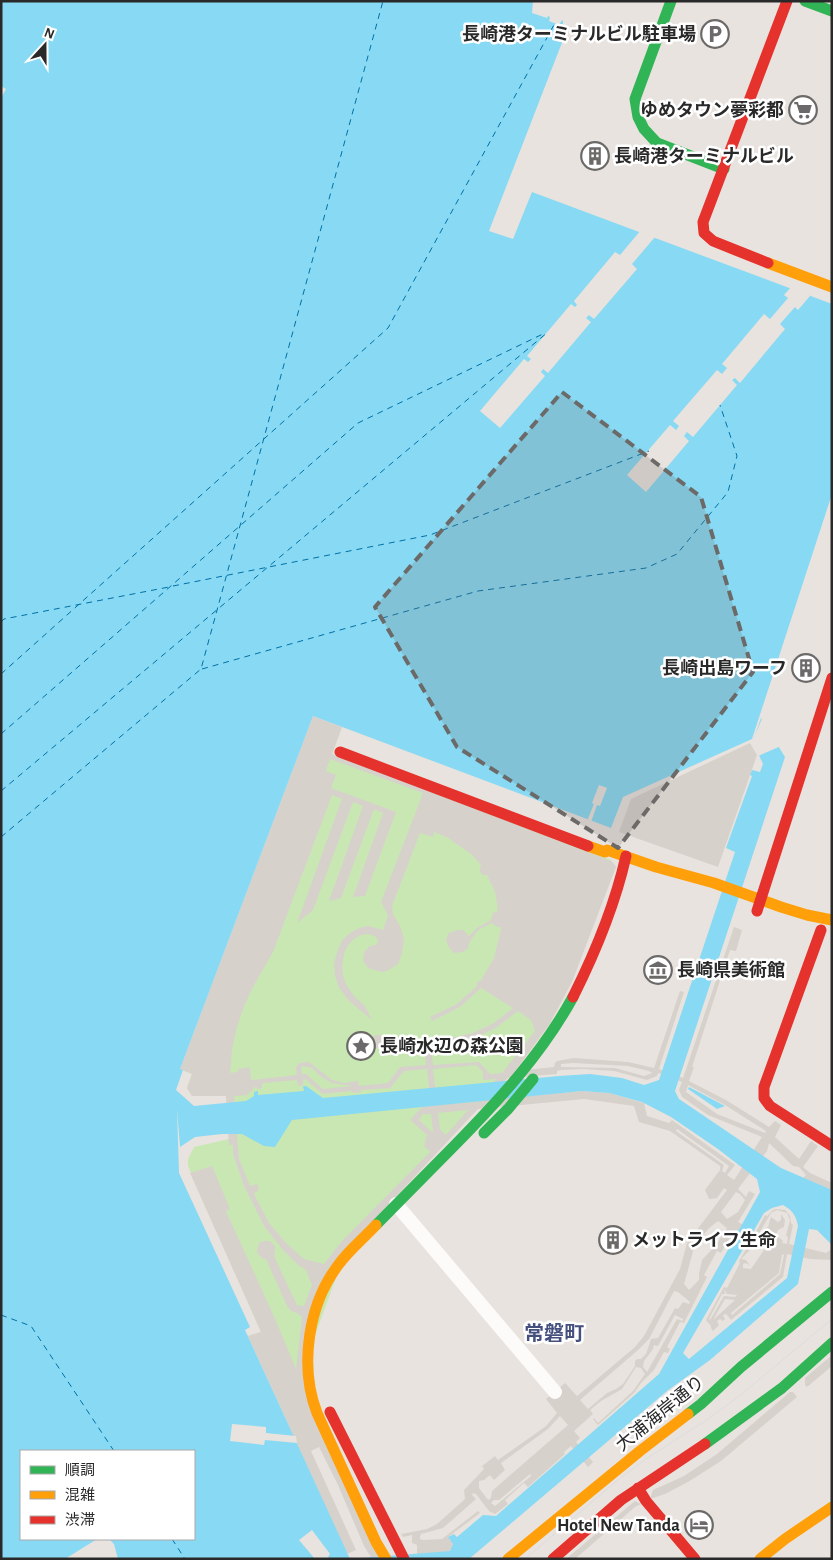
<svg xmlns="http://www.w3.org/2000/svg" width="833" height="1560" viewBox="0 0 833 1560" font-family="'Alegreya Sans','Noto Sans JP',sans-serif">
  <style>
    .green { fill: #c9e7b3 }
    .plaza { fill: #d7d1cc; fill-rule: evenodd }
    .water { fill: #88d9f3; fill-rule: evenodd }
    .pier { fill: #e8e3de }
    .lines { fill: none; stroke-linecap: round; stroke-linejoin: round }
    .ferry { stroke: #0070a6; stroke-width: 1; stroke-dasharray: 6 5; stroke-linecap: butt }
    .street { stroke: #fcfbfa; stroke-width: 14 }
    .fast { stroke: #30b455; stroke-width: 11 }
    .slow { stroke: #ff9f0a; stroke-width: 11 }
    .jam { stroke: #e5322d; stroke-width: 11 }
    .tram { stroke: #dddcde; stroke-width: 1 }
    .marked { fill: #6c6a68; fill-opacity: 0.2; stroke: #6c6a68; stroke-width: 4; stroke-dasharray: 10 6; stroke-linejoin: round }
    .labels { text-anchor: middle; stroke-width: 5; stroke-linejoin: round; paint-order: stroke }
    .poi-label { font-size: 18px; font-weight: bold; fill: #292929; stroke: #fff; text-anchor: end }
    .street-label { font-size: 18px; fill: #292929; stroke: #fff }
    .quarter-label { font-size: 20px; font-weight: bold; fill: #45507f; stroke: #fff }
  </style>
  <rect width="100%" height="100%" fill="#e8e3de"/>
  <path class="green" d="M342,727L332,754L611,860L616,867L549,1025L348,1245L305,1363L270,1384L248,1336L261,1332L188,1166V1159L194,1147L229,1139L226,1096H192L187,1088L192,1074L180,1069Z"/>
  <path class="plaza" d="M313,716L342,727L332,754L611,861L614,864L616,867L572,982L549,1025L515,1071L554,1067L555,1063L557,1061L574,1058L628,1062L654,1068L680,991L684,992L659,1069L683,1078L734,927L742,930L736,951L730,950L692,1067H694L689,1081L726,1100L769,1127L775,1121L781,1125L775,1137L799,1159L811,1141L818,1146L803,1167L810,1173L832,1183V1190L803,1178L806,1175L799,1167L793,1166L769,1143L767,1151L738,1189L746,1197L749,1191L755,1194L738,1222L756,1232L765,1215L767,1216L773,1210L776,1209L785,1210L790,1216L791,1223L793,1225L789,1244L826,1253L832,1249V1260L810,1259L787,1254L783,1277L731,1320L726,1314L723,1315L725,1319L723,1321L720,1319L717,1321L719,1325L713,1331L711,1328V1326L706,1320L724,1287L727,1288L740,1263L739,1261L751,1241L733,1232L721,1253L717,1251L704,1275L707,1277L684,1323L680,1322L667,1347L670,1349L668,1353L664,1352L654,1370L641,1383L634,1393L598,1425L593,1419L594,1418L598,1423L633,1391L645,1374L641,1368L636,1367L622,1389L601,1401L590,1410L593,1414L574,1431L580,1438L576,1442L593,1462L588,1467L571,1446L564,1452L565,1454L528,1487L524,1483L505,1500L508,1504L495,1514L489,1511L476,1494L473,1493L472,1495L476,1499L443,1528L421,1534L420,1537V1539L423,1540L442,1539L478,1511L480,1513L448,1537L453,1544L450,1551L417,1559V1545L412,1543V1535L403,1537L401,1534L427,1529L437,1524L465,1499L464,1490L484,1469L482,1466L495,1456L498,1460L525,1441L546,1426L557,1413L546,1399L565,1383L577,1396L635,1347L644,1336L680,1269L687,1243L727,1190L724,1188L717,1198L709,1199L705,1190L720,1170V1166L670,1131L639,1122L634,1106L584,1099L478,1109L328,1269L305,1381L379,1559H372L364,1546L338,1485L319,1447L311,1451L356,1550L347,1554L248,1336L261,1332L190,1173L212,1166L230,1209L226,1211L276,1321L296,1369L302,1317L297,1313L291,1311L287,1306L266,1259H263L258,1254L257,1250L259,1243L263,1241H270L275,1246V1253L274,1256L297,1305L304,1306L312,1285L306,1270L298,1265L283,1250L264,1226L244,1186L233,1154V1145H229L226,1096H192L187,1088L192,1074L180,1069ZM330,759L423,793L381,902L388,915L383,930L368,926L359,928L350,933L342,940L337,952L334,964L335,976L339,988L349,1001L372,1020L365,1006L354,996L346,984L343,975L342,965L345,951L349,944L354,939L361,935L369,934L376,937L378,941L376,945L370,946L364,952L363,961L368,968L381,972L387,971L398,964L402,953L404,939L400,926L393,914L392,906L420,833L433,837L434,832L448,838L471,854L481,865L480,868V872L483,875H487L495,892L498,911L493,913L491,920L477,928L469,936L463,930H458L449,933L446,940L448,946L454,953L463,952L468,948L470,941L478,930L492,923L497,927H501V929L494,958L481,980L477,982V986L457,1004L430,1017L432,1021L460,1007L481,988L513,1008L494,1023L473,1033L451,1038L393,1043L384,1041V1038L380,1035H375L371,1039V1044L375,1048H380L382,1046L393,1049L452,1043L475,1038L497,1027L518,1011L531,1020L535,1031L502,1073L490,1074L479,1062L433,1065L431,1049L425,1050L426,1065L400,1067L388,1083L359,1086L358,1081L344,1083L332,1080L309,1062L299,1063L296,1067L297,1075L251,1080L250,1067L238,1069V1072L230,1073L232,1049L237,1027L244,1006L254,985L273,952L332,795L342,799L297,923L313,910L353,802L363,806L329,901L341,898L374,809L383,813L353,897L365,896L396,812L331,788L336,775L326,771ZM573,1063L628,1066L649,1071L652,1073L644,1076L615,1068L561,1067V1064ZM476,1065L483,1072V1080L496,1079L476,1102L437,1105L433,1069ZM303,1066L312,1068L320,1076L332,1083L344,1085H350L351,1086L323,1089L306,1074H302L301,1068ZM427,1069L431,1106L422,1107L410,1120L427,1135L424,1146L430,1152L342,1241L324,1264L304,1259L286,1243L269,1223L254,1194L259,1189L257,1184L250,1186L239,1159L234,1096L247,1095L255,1087H257V1089L262,1088V1083L297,1080L298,1086L303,1085V1080L305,1079L323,1094L352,1091L353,1093L361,1092V1090L390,1088L404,1071ZM583,1069L614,1071L647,1080L657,1076L658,1073L671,1077L682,1082L679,1090L682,1097L708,1115L762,1137L734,1180L727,1175L735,1165L672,1120L669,1123L647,1116L644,1103L609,1093L582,1091L487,1100L508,1078L557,1074V1071L561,1070ZM688,1085L725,1105L766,1131L765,1133L717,1114L686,1092ZM468,1110L446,1135L440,1129L438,1113ZM423,1114H431L433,1131H431L419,1120ZM677,1129L729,1166L725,1173L722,1171L724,1165L676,1131ZM736,1192L740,1194L745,1200L738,1212L727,1219L721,1212ZM777,1210L787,1213L790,1220L786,1235L788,1238L787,1244L782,1243L783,1241L776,1235L778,1230L784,1227L785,1220L781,1214V1220L778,1222L771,1217L768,1227L764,1229L766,1230L765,1239L758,1235L771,1213ZM718,1221L727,1228L716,1245L702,1260L699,1274V1280L689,1290L684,1284L694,1248L708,1229ZM755,1240L766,1247L751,1269L743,1268V1264L746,1263L750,1266L746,1260L741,1259L749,1251ZM782,1254L784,1255L780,1274L732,1315L731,1313L779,1273ZM724,1289L727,1294L737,1295L735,1297L724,1296L710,1320L709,1319L721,1296L722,1294H725ZM674,1291L678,1292L690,1302L689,1304L683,1302L678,1309L675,1308L658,1338L651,1339L646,1354L641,1359H637L635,1361V1366L623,1384L616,1389L607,1393L588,1409L580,1400L638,1350L649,1339ZM725,1299L735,1300L713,1320ZM675,1315L683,1319V1321L677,1319L647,1372L643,1367L644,1361L653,1349L654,1345L658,1346ZM560,1416L568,1425L492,1491L491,1498L488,1500L479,1488V1481L484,1480L490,1475L494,1480L505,1470L501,1463L548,1429ZM530,1474L531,1476L495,1506L491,1503L494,1500H499Z
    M750,743L757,755L718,867L619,832L631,799Z
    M832,1355V1366L807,1387L805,1385V1378Z
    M790,1392H793L797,1397L721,1461L688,1482L665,1494L650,1499L653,1490L684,1476L717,1454Z
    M635,1501L641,1504L635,1507L575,1559H566Z"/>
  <path class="water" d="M1,1H533L532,13L547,18L548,16L550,17L549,21L559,25L562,20L563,21V24L568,27L489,231L513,239L532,192L832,304V494L752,739L623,797L611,828L313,716L180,1069L183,1070L176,1090L194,1106L246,1101L254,1096V1092L258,1091V1095L304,1091L303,1086H306L323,1098L559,1076L590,1074L622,1078L644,1085L659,1080L735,852L726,848L752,776L750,775L752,770L760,772L763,764L753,742L761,718L785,757L675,1091L679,1099L781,1168L832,1190V1245L817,1230L809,1229L798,1284L710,1360L667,1391L469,1559H118L114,1544L109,1539H194V1451H21V1539H97L65,1559H1V98L6,89L1,86ZM582,1091L609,1093L642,1102L671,1117L718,1149L757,1179L760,1192L659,1374L496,1516L483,1515L457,1537L454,1534L448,1537L453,1544L450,1551L350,1559L245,1330L250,1327L179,1173L177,1109L180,1147L195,1137L222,1134H242L264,1146L275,1147L292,1120ZM783,1205C792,1210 796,1215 798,1226L787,1278L689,1359L683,1353L764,1213L772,1208Z
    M689,1087L725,1106L717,1109L688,1089Z"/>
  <path class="pier" d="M641,230L655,237L632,264L637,269L594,319L589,315L586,318L591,322L548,373L543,369L541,372L545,376L500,428L480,411L524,359L528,362L531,359L527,356L571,304L575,307L577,305L574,301L615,252L620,255Z
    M792,286L805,291L810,296L798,310L795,307L780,324L785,329L740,383L735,378L732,380L737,385L693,437L687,432L684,436L689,441L646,492L627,475L670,425L676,430L679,426L673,421L717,370L722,374L727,368L722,364L764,314L770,319L788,298L784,295Z
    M763,716L781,746L758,756L752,743Z
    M599,785L607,788L600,806L597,805L591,822L587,821L594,804L592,803Z
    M232,1424L266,1427V1433L296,1436L297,1443L265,1440L264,1445L230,1441Z
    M312,1530L330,1554L328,1557L330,1559H315L299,1540Z"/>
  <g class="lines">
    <path class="ferry" d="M173,586L430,535L649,451
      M1,622L4,619L169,587
      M202,669L478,591L646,568L677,554L728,492L737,456L720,405
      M1,674L388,328L555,23
      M1,734L358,423L545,333
      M1,791L548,332
      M1,837L201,669L383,1
      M1,1315L31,1326L114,1451
      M172,1539L185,1559"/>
    <path class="street" d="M396,1204L555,1392"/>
    <path class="fast" d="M671,1L635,99L638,117L644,129L657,143L724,169
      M805,1L832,11
      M484,1133L508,1109L533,1079
      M376,1225C402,1199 428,1172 454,1146C498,1101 542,1054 573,997
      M688,1414L701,1404L741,1367L832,1292
      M705,1444L782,1388L832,1343"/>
    <path class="slow" d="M768,263L832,287
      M588,846L605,852L607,850L656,867L714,883L781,907L807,915L832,920
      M376,1225C364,1238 349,1250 339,1264C308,1304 299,1366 317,1413L376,1542L386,1559
      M508,1559L640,1451L688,1414
      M760,1559L785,1539L832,1507"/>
    <path class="jam" d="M768,263L713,241L704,233L703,222L787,1
      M340,752L588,846
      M757,911L832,678
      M821,930L764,1087V1098L770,1106L832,1146
      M573,997C595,953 615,905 626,856
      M330,1412L404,1559
      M638,1488L646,1501L695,1559
      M553,1559L621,1500L705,1444"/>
    <path class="tram" d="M525,1559L619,1479L646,1459L708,1419L738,1397L832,1319"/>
  </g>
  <path class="marked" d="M562,392L701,497L753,672L618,848L457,747L375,607Z"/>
  <defs>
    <symbol id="parking-ring" viewBox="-11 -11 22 22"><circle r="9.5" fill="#fff" stroke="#6c6a68" stroke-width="1.5"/><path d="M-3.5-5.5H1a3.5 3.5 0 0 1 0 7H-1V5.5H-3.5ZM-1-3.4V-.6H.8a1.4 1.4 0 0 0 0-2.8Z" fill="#6c6a68"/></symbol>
    <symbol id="supermarket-ring" viewBox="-11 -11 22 22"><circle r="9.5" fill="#fff" stroke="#6c6a68" stroke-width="1.5"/><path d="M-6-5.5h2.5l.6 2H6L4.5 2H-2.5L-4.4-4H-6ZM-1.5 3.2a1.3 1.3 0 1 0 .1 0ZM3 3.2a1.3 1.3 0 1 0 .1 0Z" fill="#6c6a68"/></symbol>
    <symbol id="building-ring" viewBox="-11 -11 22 22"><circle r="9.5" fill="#fff" stroke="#6c6a68" stroke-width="1.5"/><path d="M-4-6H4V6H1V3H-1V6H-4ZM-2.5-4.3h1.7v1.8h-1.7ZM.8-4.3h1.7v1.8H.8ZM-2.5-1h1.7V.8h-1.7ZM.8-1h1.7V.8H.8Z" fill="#6c6a68"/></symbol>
    <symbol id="museum-ring" viewBox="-11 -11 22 22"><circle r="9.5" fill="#fff" stroke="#6c6a68" stroke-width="1.5"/><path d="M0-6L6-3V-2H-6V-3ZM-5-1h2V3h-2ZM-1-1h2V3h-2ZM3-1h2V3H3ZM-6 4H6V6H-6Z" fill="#6c6a68"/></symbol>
    <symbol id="sight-ring" viewBox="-11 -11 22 22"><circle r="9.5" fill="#fff" stroke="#6c6a68" stroke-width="1.5"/><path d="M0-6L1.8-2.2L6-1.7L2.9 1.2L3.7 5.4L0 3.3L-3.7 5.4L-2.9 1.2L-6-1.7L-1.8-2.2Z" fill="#6c6a68"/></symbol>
    <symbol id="hotel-ring" viewBox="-11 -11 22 22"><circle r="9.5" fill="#fff" stroke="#6c6a68" stroke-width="1.5"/><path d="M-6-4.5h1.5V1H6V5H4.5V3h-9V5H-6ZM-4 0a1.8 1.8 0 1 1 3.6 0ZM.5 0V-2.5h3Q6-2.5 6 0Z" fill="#6c6a68"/></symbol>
  </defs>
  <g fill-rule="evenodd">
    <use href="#parking-ring" x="699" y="18" width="32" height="32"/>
    <use href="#supermarket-ring" x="787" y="94" width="32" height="32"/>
    <use href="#building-ring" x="579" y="140" width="32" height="32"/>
    <use href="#building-ring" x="790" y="652" width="32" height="32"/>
    <use href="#museum-ring" x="642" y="954" width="32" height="32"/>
    <use href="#sight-ring" x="345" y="1030" width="32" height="32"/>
    <use href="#building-ring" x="597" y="1224" width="32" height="32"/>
    <use href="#hotel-ring" x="683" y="1509" width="32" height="32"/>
  </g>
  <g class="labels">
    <g class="poi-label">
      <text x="696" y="40">長崎港ターミナルビル駐車場</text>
      <text x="784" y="116">ゆめタウン夢彩都</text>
      <text x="614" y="162" text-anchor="start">長崎港ターミナルビル</text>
      <text x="787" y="674">長崎出島ワーフ</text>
      <text x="677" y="976" text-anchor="start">長崎県美術館</text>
      <text x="380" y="1052" text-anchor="start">長崎水辺の森公園</text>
      <text x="632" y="1246" text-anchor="start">メットライフ生命</text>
      <text x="680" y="1531">Hotel New Tanda</text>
    </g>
    <g class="street-label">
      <text transform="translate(660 1413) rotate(-39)" y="6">大浦海岸通り</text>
    </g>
    <g class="quarter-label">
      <text x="554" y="1340">常磐町</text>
    </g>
  </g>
  <rect width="833" height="1560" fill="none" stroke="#292929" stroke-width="5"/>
  <rect x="20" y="1450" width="175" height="90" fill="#ffffff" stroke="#a9a9a9"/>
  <rect x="30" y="1466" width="25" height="8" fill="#30b455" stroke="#a9a9a9"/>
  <text x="65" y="1475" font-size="15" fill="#292929">順調</text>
  <rect x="30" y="1491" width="25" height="8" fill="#ff9f0a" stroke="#a9a9a9"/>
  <text x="65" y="1500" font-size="15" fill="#292929">混雑</text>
  <rect x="30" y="1516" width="25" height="8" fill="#e5322d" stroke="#a9a9a9"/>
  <text x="65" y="1525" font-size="15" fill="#292929">渋滞</text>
  <g transform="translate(45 45) rotate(21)" stroke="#ffffff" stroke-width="4" paint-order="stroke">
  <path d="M0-4L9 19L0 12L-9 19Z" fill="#292929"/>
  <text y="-8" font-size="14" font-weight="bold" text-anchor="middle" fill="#292929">N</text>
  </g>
</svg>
